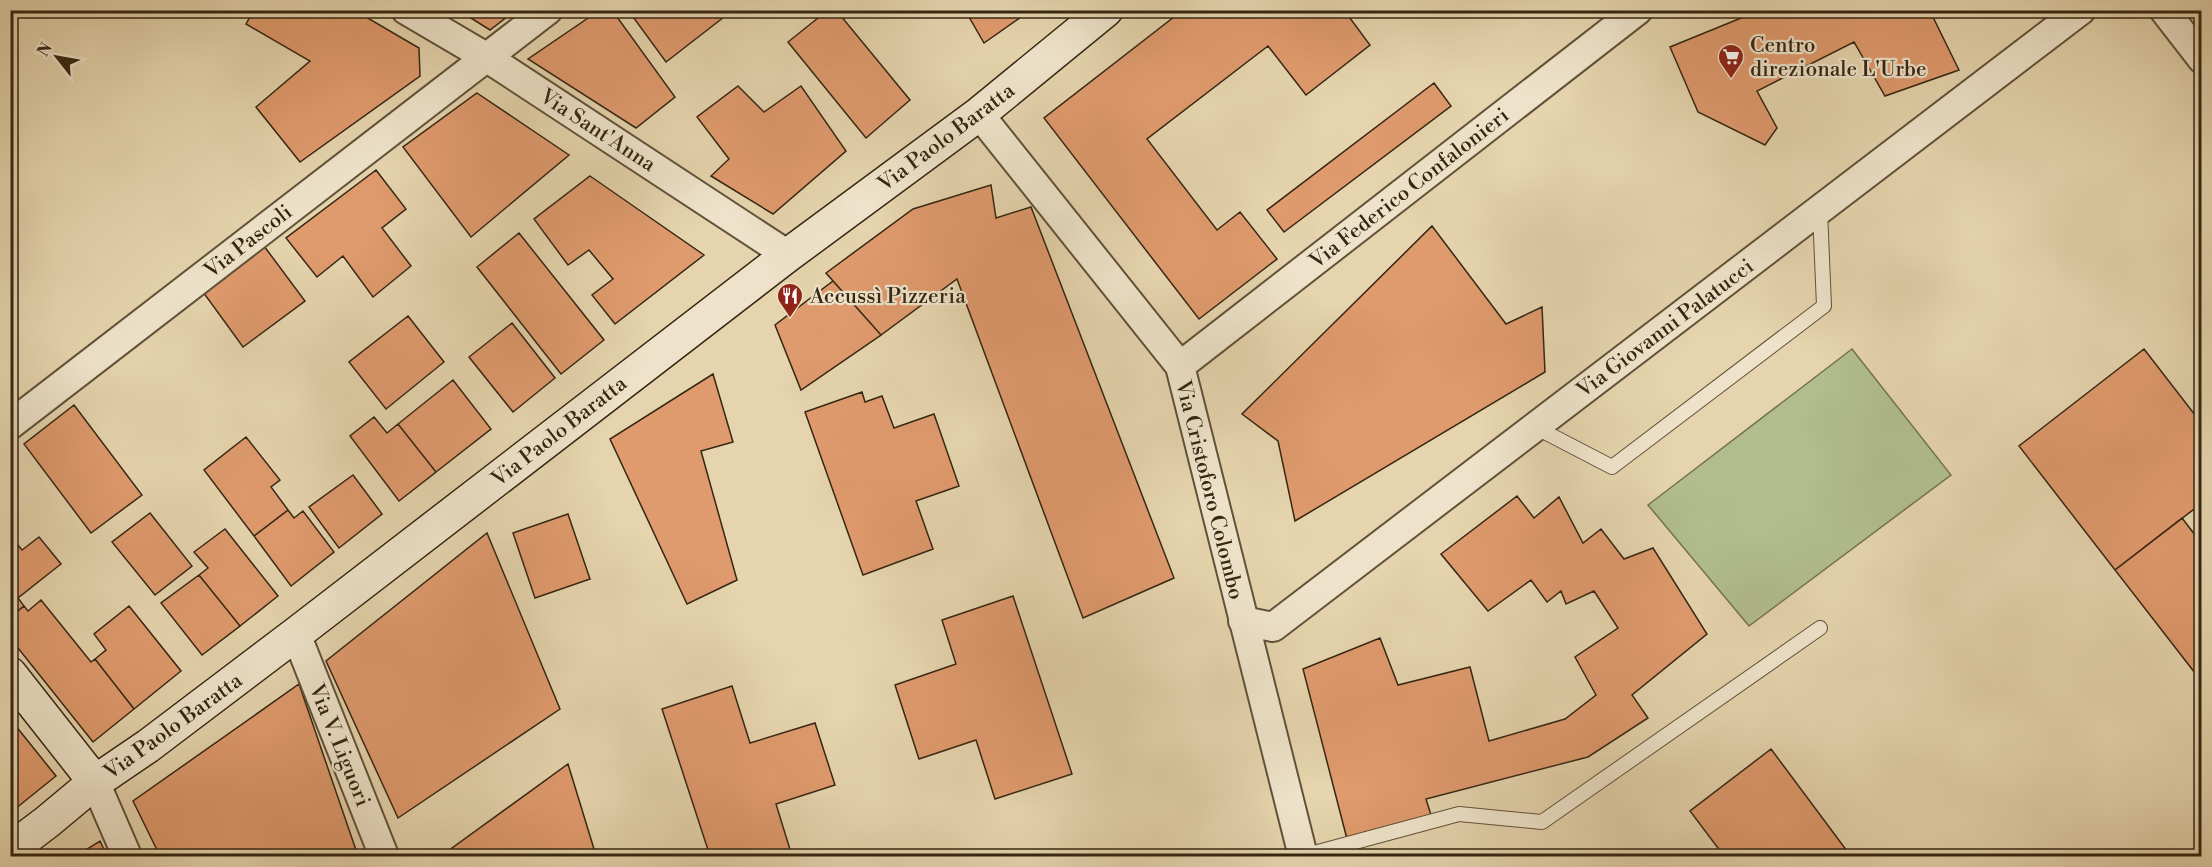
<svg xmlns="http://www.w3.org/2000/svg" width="2212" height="867" viewBox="0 0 2212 867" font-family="'Libre Bodoni',serif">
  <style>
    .green { fill: #b1bd8c; stroke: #737250; stroke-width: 1.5 }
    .building { fill: #df9a6d; stroke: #352613; stroke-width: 1.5 }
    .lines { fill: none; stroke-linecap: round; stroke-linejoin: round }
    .lane-casing { stroke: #61523a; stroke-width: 16 }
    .street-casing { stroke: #61523a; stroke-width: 32 }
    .secondary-casing { stroke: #352613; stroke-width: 36 }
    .lane { stroke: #eee3ca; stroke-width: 14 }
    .street { stroke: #eee3ca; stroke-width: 28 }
    .secondary { stroke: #eee3ca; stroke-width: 33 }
    .labels { text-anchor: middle; stroke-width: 4.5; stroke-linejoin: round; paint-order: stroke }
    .poi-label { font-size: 21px; fill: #352613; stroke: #eee3ca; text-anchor: start }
    .street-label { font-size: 21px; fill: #352613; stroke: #eee3ca }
  </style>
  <rect width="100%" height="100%" fill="#e5d4ad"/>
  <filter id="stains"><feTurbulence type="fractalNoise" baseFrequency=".00333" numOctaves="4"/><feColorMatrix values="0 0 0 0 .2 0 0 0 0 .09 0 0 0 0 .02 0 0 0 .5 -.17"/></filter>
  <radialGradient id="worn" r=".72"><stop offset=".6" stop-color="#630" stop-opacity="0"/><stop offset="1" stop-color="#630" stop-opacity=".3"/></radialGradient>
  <path class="green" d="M1852,349L1951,475L1749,626L1648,505Z"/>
  <path class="building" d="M254,10H354L419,48L420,76L300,162L256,107L310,61L246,24Z
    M458,10H516L490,30Z
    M600,10H612L675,97L636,128L528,59Z
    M628,10H733L666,62Z
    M828,10H836L910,100L866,138L788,42Z
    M965,10H1031L984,43Z
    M1183,10H1344L1370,45L1306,95L1268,46L1147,139L1217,230L1240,212L1277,259L1199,319L1044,118Z
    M1744,10H1937L1931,13L1959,70L1885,96L1854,42L1757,91L1777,128L1765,145L1698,112L1670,47L1746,16Z
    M1434,83L1451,106L1284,232L1267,210Z
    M738,86L764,112L801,86L846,151L773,214L711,176L729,159L697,117Z
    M477,93L569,155L471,237L403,147Z
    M376,170L406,209L382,228L411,266L373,297L343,256L317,277L286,238Z
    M590,176L704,255L615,324L592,295L613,279L589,250L568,265L534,219Z
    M991,185L996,218L1031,207L1174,578L1083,618L957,279L881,335L826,273L913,209Z
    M1432,226L1506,324L1542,307L1545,372L1295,521L1278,441L1242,414Z
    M519,233L604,340L561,374L477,267Z
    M264,246L305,301L243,347L203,292Z
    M833,281L881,335L801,390L775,325Z
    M408,316L444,362L386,409L349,362Z
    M512,323L555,378L513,412L469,357Z
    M2144,349L2202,424V503L2115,570L2019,446Z
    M713,374L733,442L701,451L737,580L687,604L610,439Z
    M453,380L491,429L436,472L398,424Z
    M862,392L865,402L882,396L894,428L934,414L959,486L916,501L933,549L863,575L805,412Z
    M74,405L142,495L91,533L24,444Z
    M374,417L387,433L398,424L436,472L399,501L350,436Z
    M246,437L280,480L271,487L288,510L254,536L204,470Z
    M353,475L382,514L339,548L309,507Z
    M1517,496L1534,518L1559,497L1583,543L1601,529L1624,559L1653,548L1707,634L1632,695L1648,718L1588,757L1426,799L1431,815L1347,839L1303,669L1380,638L1398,685L1470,667L1489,741L1565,719L1596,695L1575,657L1618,628L1594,591L1566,604L1561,591L1547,602L1531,580L1488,611L1441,554Z
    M288,510L294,518L303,511L334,552L291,586L254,536Z
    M150,513L192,566L155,595L112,542Z
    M568,514L590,579L535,598L513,533Z
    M2182,518L2202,544V682L2115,570Z
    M225,529L278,596L240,626L199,575L208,568L194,552Z
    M487,533L560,709L398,818L326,661Z
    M10,535L22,550L39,537L61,564L18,598L24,606L10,617Z
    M199,575L240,626L202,655L161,603Z
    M1013,596L1072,774L995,799L976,740L919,759L895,685L956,664L942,620Z
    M41,600L91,662L95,659L134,709L93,742L10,638V617L24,606L28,611Z
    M129,606L181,671L134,709L95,659L106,650L94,634Z
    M299,684L357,853L352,856H160L133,801Z
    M732,686L750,743L815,723L835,785L776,804L792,856H710L662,709Z
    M11,720L56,776L10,813V721Z
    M1771,749L1850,855L1848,856H1724L1690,811Z
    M568,764L594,849L584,856H441Z
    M100,841L107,856H76Z"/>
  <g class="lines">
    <defs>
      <path id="lane" d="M1535,427L1612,467L1824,306L1820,211
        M1303,856L1459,814L1542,822L1820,628"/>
      <path id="street" d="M406,10L486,57L788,255
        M2164,10L2202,59
        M979,114L1180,366L1303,856
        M1180,366L1638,10
        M10,425L548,10
        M1243,621L1273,627L2081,10
        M296,634L384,856
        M95,782L127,856"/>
      <path id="secondary" d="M10,674L95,782
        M10,850L47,822L95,782L148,746L296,634L788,255L979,114L1106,10"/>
    </defs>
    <use href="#lane" class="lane-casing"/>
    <use href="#street" class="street-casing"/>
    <use href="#secondary" class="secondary-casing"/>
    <use href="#lane" class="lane"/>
    <use href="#street" class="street"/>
    <use href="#secondary" class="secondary"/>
  </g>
  <defs>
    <symbol id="supermarket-pin" viewBox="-11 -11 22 30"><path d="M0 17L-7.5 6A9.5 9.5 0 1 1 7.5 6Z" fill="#8f2418" stroke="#eee3ca"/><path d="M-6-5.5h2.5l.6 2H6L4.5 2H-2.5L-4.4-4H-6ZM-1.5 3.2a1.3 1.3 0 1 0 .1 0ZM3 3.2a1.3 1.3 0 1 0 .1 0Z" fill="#fff"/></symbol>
    <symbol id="restaurant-pin" viewBox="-11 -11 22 30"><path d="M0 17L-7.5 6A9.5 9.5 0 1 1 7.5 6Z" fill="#8f2418" stroke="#eee3ca"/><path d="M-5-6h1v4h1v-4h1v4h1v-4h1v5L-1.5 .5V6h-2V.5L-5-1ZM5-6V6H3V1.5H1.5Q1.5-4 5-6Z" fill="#fff"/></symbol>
  </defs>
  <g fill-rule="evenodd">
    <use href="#supermarket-pin" x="1716" y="42" width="30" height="40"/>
    <use href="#restaurant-pin" x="775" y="281" width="30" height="40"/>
  </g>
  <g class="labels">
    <g class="poi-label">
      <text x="1750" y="52">Centro<tspan x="1750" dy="24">direzionale L'Urbe</tspan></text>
      <text x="810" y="303">Accussì Pizzeria</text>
    </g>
    <g class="street-label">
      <text transform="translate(598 130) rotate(33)" y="7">Via Sant'Anna</text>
      <text transform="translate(946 137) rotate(-37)" y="7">Via Paolo Baratta</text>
      <text transform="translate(1409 188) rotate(-38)" y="7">Via Federico Confalonieri</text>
      <text transform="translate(248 241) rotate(-38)" y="7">Via Pascoli</text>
      <text transform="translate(1665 328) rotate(-37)" y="7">Via Giovanni Palatucci</text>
      <text transform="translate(559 431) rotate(-38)" y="7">Via Paolo Baratta</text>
      <text transform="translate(1210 490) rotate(76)" y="7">Via Cristoforo Colombo</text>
      <text transform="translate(173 726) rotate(-36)" y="7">Via Paolo Baratta</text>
      <text transform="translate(340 745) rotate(68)" y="7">Via V. Liguori</text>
    </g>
  </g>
  <rect width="2212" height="867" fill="none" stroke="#e5d4ad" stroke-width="36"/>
  <rect x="12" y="12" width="2188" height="843" fill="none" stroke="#352613" stroke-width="3"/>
  <rect x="18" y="18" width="2176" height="831" fill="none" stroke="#352613" stroke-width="1.5"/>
  <g transform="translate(57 57) rotate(301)" stroke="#eee3ca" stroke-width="4.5" paint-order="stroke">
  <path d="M0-4.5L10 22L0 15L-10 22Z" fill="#352613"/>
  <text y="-9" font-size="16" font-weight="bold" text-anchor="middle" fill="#352613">N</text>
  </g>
  <rect width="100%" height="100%" filter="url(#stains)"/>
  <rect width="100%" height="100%" fill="url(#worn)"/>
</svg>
